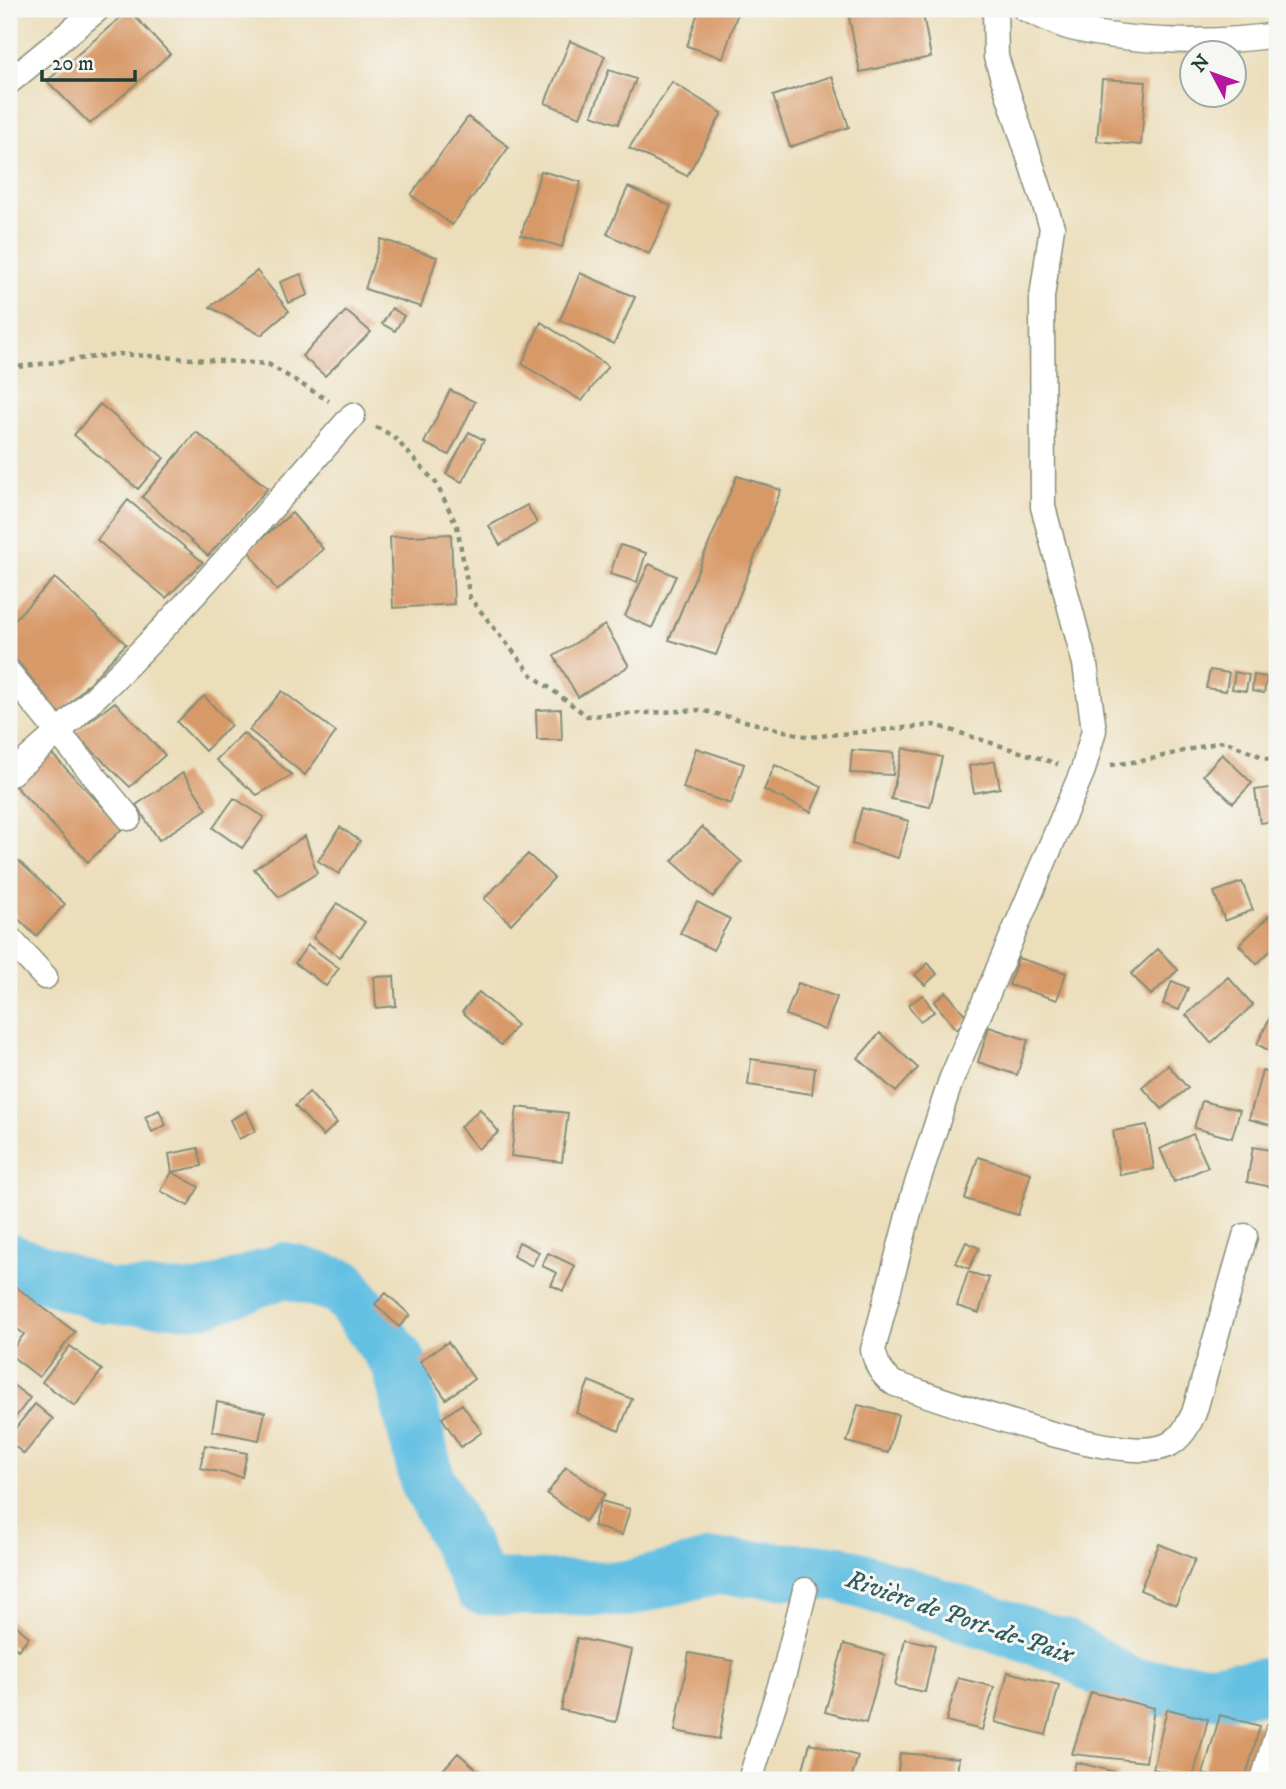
<svg xmlns="http://www.w3.org/2000/svg" width="1286" height="1789" viewBox="0 0 1286 1789" font-family="'IM FELL DW Pica',serif">
  <style>
    .lines { fill: none; stroke-linecap: round; stroke-linejoin: round }
    .river { stroke: #64c0e2; stroke-width: 56 }
    .building { fill: #d89967 }
    .minor-casing { stroke: #868e78; stroke-width: 27 }
    .path { stroke: #868e78; stroke-width: 4.5; stroke-dasharray: 5 5; stroke-linecap: butt }
    .minor { stroke: #fff; stroke-width: 24 }
    .labels { text-anchor: middle; stroke-width: 6; stroke-linejoin: round; paint-order: stroke }
    .water-label { font-size: 26px; font-style: italic; fill: #305e60; stroke: #f6f6f2 }
  </style>
  <rect width="100%" height="100%" fill="#f6f6f2"/>
  <filter id="ink" filterUnits="userSpaceOnUse"><feTurbulence type="fractalNoise" baseFrequency=".0143" numOctaves="2"/><feDisplacementMap in="SourceGraphic" scale="14" xChannelSelector="R" yChannelSelector="G"/><feConvolveMatrix kernelMatrix="1 2 1 2 8 2 1 2 1" color-interpolation-filters="sRGB"/></filter>
  <filter id="wash" filterUnits="userSpaceOnUse"><feTurbulence type="fractalNoise" baseFrequency=".00686" numOctaves="4" result="noise"/><feDisplacementMap in="SourceGraphic" scale="28" xChannelSelector="R" yChannelSelector="G"/><feGaussianBlur stdDeviation="1.57" result="paint"/><feColorMatrix in="noise" values="0 0 0 0 0 0 0 0 0 0 0 0 0 0 0 0 0 1.4 0 .05"/><feComposite in="paint" operator="in"/></filter>
  <g filter="url(#wash)">
    <rect width="100%" height="100%" fill="#ecdebb"/>
    <g class="lines">
      <path class="river" d="M9,1261L106,1296L201,1300L284,1270L343,1287L399,1363L427,1479L482,1587L627,1589L712,1567L839,1573L1064,1647L1132,1687L1208,1691L1277,1685"/>
    </g>
    <g id="blocks">
      <path class="building" d="M699,9H739L723,58L687,46Z
        M862,9H922L931,57L860,72L848,12Z
        M129,10L170,54L90,124L47,81Z
        M570,41L605,56L580,117L545,103Z
        M609,70L636,79L618,124L592,115Z
        M832,76L849,127L790,147L773,96Z
        M1102,79L1146,82L1141,145L1097,141Z
        M672,82L722,113L687,176L629,148Z
        M468,117L509,147L452,225L411,195Z
        M541,171L581,182L562,247L521,235Z
        M628,187L671,206L649,254L607,234Z
        M381,239L437,257L421,307L365,289Z
        M257,271L289,311L261,335L210,307Z
        M580,273L635,297L614,344L560,320Z
        M301,274L308,295L288,303L280,282Z
        M392,308L404,316L395,331L382,324Z
        M346,311L371,332L325,376L302,356Z
        M541,322L608,366L582,401L522,364Z
        M450,390L475,402L449,455L424,443Z
        M100,404L164,458L138,489L74,435Z
        M196,432L268,488L208,556L142,497Z
        M469,432L484,440L462,482L446,474Z
        M737,476L781,490L716,655L669,640Z
        M128,500L203,562L166,598L97,540Z
        M527,505L537,523L500,545L489,526Z
        M292,513L323,549L277,591L248,550Z
        M451,534L454,604L393,608L390,537Z
        M620,545L646,553L637,582L610,574Z
        M649,564L676,576L652,628L625,616Z
        M55,578L126,644L60,714L9,650V625Z
        M605,625L629,666L578,697L554,656Z
        M1210,670L1229,673L1226,691L1206,688Z
        M1235,672L1249,675L1246,691L1232,689Z
        M1254,675L1267,677L1264,693L1252,691Z
        M282,691L336,732L305,775L249,730Z
        M204,696L231,725L205,751L177,722Z
        M115,702L165,755L130,787L74,733Z
        M561,709L562,740H537L536,710Z
        M243,733L292,775L257,795L216,760Z
        M696,748L744,764L731,804L683,788Z
        M903,748L942,757L930,807L891,799Z
        M852,750L894,753L893,775L850,773Z
        M50,752L123,828L88,862L15,786Z
        M1222,754L1252,783L1233,803L1203,775Z
        M995,761L1000,788L974,793L969,766Z
        M775,765L822,787L811,812L764,790Z
        M183,773L207,809L159,840L136,805Z
        M1277,787V821L1260,823L1255,790Z
        M234,798L264,817L242,848L213,828Z
        M862,808L909,821L898,858L852,844Z
        M340,827L360,841L339,874L318,861Z
        M702,827L742,862L713,897L672,861Z
        M305,836L317,873L279,897L254,869Z
        M9,852L65,904L36,936L9,910Z
        M528,854L554,878L511,924L484,899Z
        M1242,882L1253,910L1225,921L1214,892Z
        M697,902L730,919L713,950L680,933Z
        M337,903L365,922L340,957L313,938Z
        M1271,914L1277,921V944L1257,964L1239,945Z
        M308,945L339,968L326,986L295,963Z
        M1158,949L1178,970L1151,995L1131,974Z
        M1018,958L1066,973L1057,1000L1009,985Z
        M928,963L937,974L925,985L915,975Z
        M394,976L396,1006L376,1008L374,977Z
        M1228,977L1253,1005L1211,1043L1186,1015Z
        M1172,981L1188,988L1179,1010L1163,1004Z
        M798,983L837,997L825,1030L786,1015Z
        M479,992L517,1025L501,1045L462,1012Z
        M946,992L969,1019L956,1029L934,1002Z
        M923,995L934,1012L920,1021L908,1005Z
        M1273,1011L1277,1012V1055L1257,1044Z
        M989,1027L1028,1040L1017,1075L978,1062Z
        M880,1033L918,1068L896,1092L858,1058Z
        M751,1059L815,1068L812,1094L748,1085Z
        M1168,1065L1188,1088L1162,1109L1142,1087Z
        M1262,1071L1277,1075V1127L1249,1119Z
        M309,1092L337,1123L323,1136L295,1106Z
        M1202,1101L1240,1110L1232,1138L1194,1128Z
        M517,1107L568,1113L562,1162L511,1156Z
        M480,1109L499,1132L478,1149L460,1127Z
        M159,1110L166,1125L152,1132L145,1117Z
        M247,1111L256,1131L239,1139L230,1120Z
        M1147,1125L1154,1169L1120,1175L1113,1131Z
        M1193,1134L1208,1167L1174,1182L1160,1149Z
        M1253,1147L1277,1151V1188L1247,1182Z
        M198,1148L202,1166L172,1172L199,1187L188,1206L161,1191L172,1172L169,1154Z
        M978,1157L1031,1173L1018,1215L965,1199Z
        M519,1242L539,1252L532,1266L513,1256Z
        M966,1242L979,1248L969,1269L956,1263Z
        M548,1253L575,1266L563,1291L551,1285L557,1273L542,1266Z
        M968,1272L989,1278L979,1313L957,1306Z
        M11,1283L75,1332L39,1377L9,1354L24,1334L9,1323Z
        M386,1293L410,1315L399,1327L375,1304Z
        M448,1342L474,1379L446,1399L420,1361Z
        M70,1346L102,1370L75,1406L42,1382Z
        M589,1381L632,1399L619,1431L576,1413Z
        M9,1382L30,1398L9,1426Z
        M217,1402L265,1412L259,1440L212,1431Z
        M35,1404L53,1419L24,1454L9,1441V1436Z
        M462,1404L482,1432L461,1447L442,1418Z
        M858,1405L898,1415L888,1453L847,1442Z
        M205,1445L247,1453L242,1477L200,1468Z
        M566,1467L605,1494L585,1521L547,1494Z
        M601,1501L630,1509L622,1535L593,1526Z
        M1159,1544L1195,1559L1176,1605L1140,1590Z
        M9,1619L29,1637L18,1650L9,1642Z
        M577,1638L632,1650L616,1722L561,1710Z
        M905,1639L935,1645L925,1692L895,1686Z
        M844,1644L885,1655L866,1723L825,1712Z
        M689,1653L733,1661L719,1739L675,1731Z
        M1008,1672L1059,1685L1046,1735L995,1722Z
        M958,1678L994,1687L982,1730L946,1721Z
        M1091,1692L1154,1708L1146,1762L1072,1754Z
        M1167,1709L1208,1719L1193,1778L1153,1769Z
        M1220,1715L1260,1726L1245,1780H1226L1203,1774Z
        M810,1743L858,1756L851,1780H800Z
        M458,1753L489,1780H434Z
        M900,1753L959,1758L956,1780H897Z
        M1076,1762L1119,1773L1117,1780H1071Z"/>
    </g>
  </g>
  <g filter="url(#ink)">
    <use href="#blocks" fill-opacity="0" stroke="#868e78" stroke-width="2"/>
    <g class="lines">
      <defs>
        <path id="minor" d="M995,9L996,57L1052,227L1042,297L1043,507L1085,664L1094,730L1083,770L951,1080L914,1193L873,1350C877,1366 881,1375 895,1384C948,1401 1123,1467 1168,1445C1182,1438 1188,1425 1194,1413L1245,1236
          M1025,9C1040,15 1055,24 1071,28C1133,43 1215,44 1277,35
          M9,82L98,9
          M9,673L129,818
          M9,775C137,668 243,540 353,415
          M9,938L45,977
          M750,1780L785,1670L805,1590
          M1263,1780L1277,1733"/>
      </defs>
      <use href="#minor" class="minor-casing"/>
      <path class="path" d="M9,368L118,354L268,364L329,401
        M376,427L393,436L436,483L457,526L470,598L532,675L587,716L701,710L809,737L935,725L1058,764
        M1111,765L1147,760L1224,741L1277,763"/>
      <use href="#minor" class="minor"/>
    </g>
  </g>
  <g class="labels">
    <g class="water-label">
      <text transform="translate(960 1616) rotate(19)" y="9">Rivière de Port-de-Paix</text>
    </g>
  </g>
  <rect width="1286" height="1789" fill="none" stroke="#f6f6f2" stroke-width="35"/>
  <g transform="translate(1213 74) rotate(311)"><circle r="33" fill="#f6f6f2" stroke="#a0aca6" stroke-width="2"/>
  <path d="M0-5L12 26L0 18L-12 26Z" fill="#b5179e"/>
  <text y="-10" font-size="19" font-weight="bold" text-anchor="middle" fill="#1f3d34">N</text>
  </g>
  <path d="M42 70v10h93v-10" fill="none" stroke="#1f3d34" stroke-width="3.5"/>
  <text x="52" y="70" font-size="21" fill="#1f3d34" stroke="#f6f6f2" stroke-width="5" paint-order="stroke">20 m</text>
</svg>
